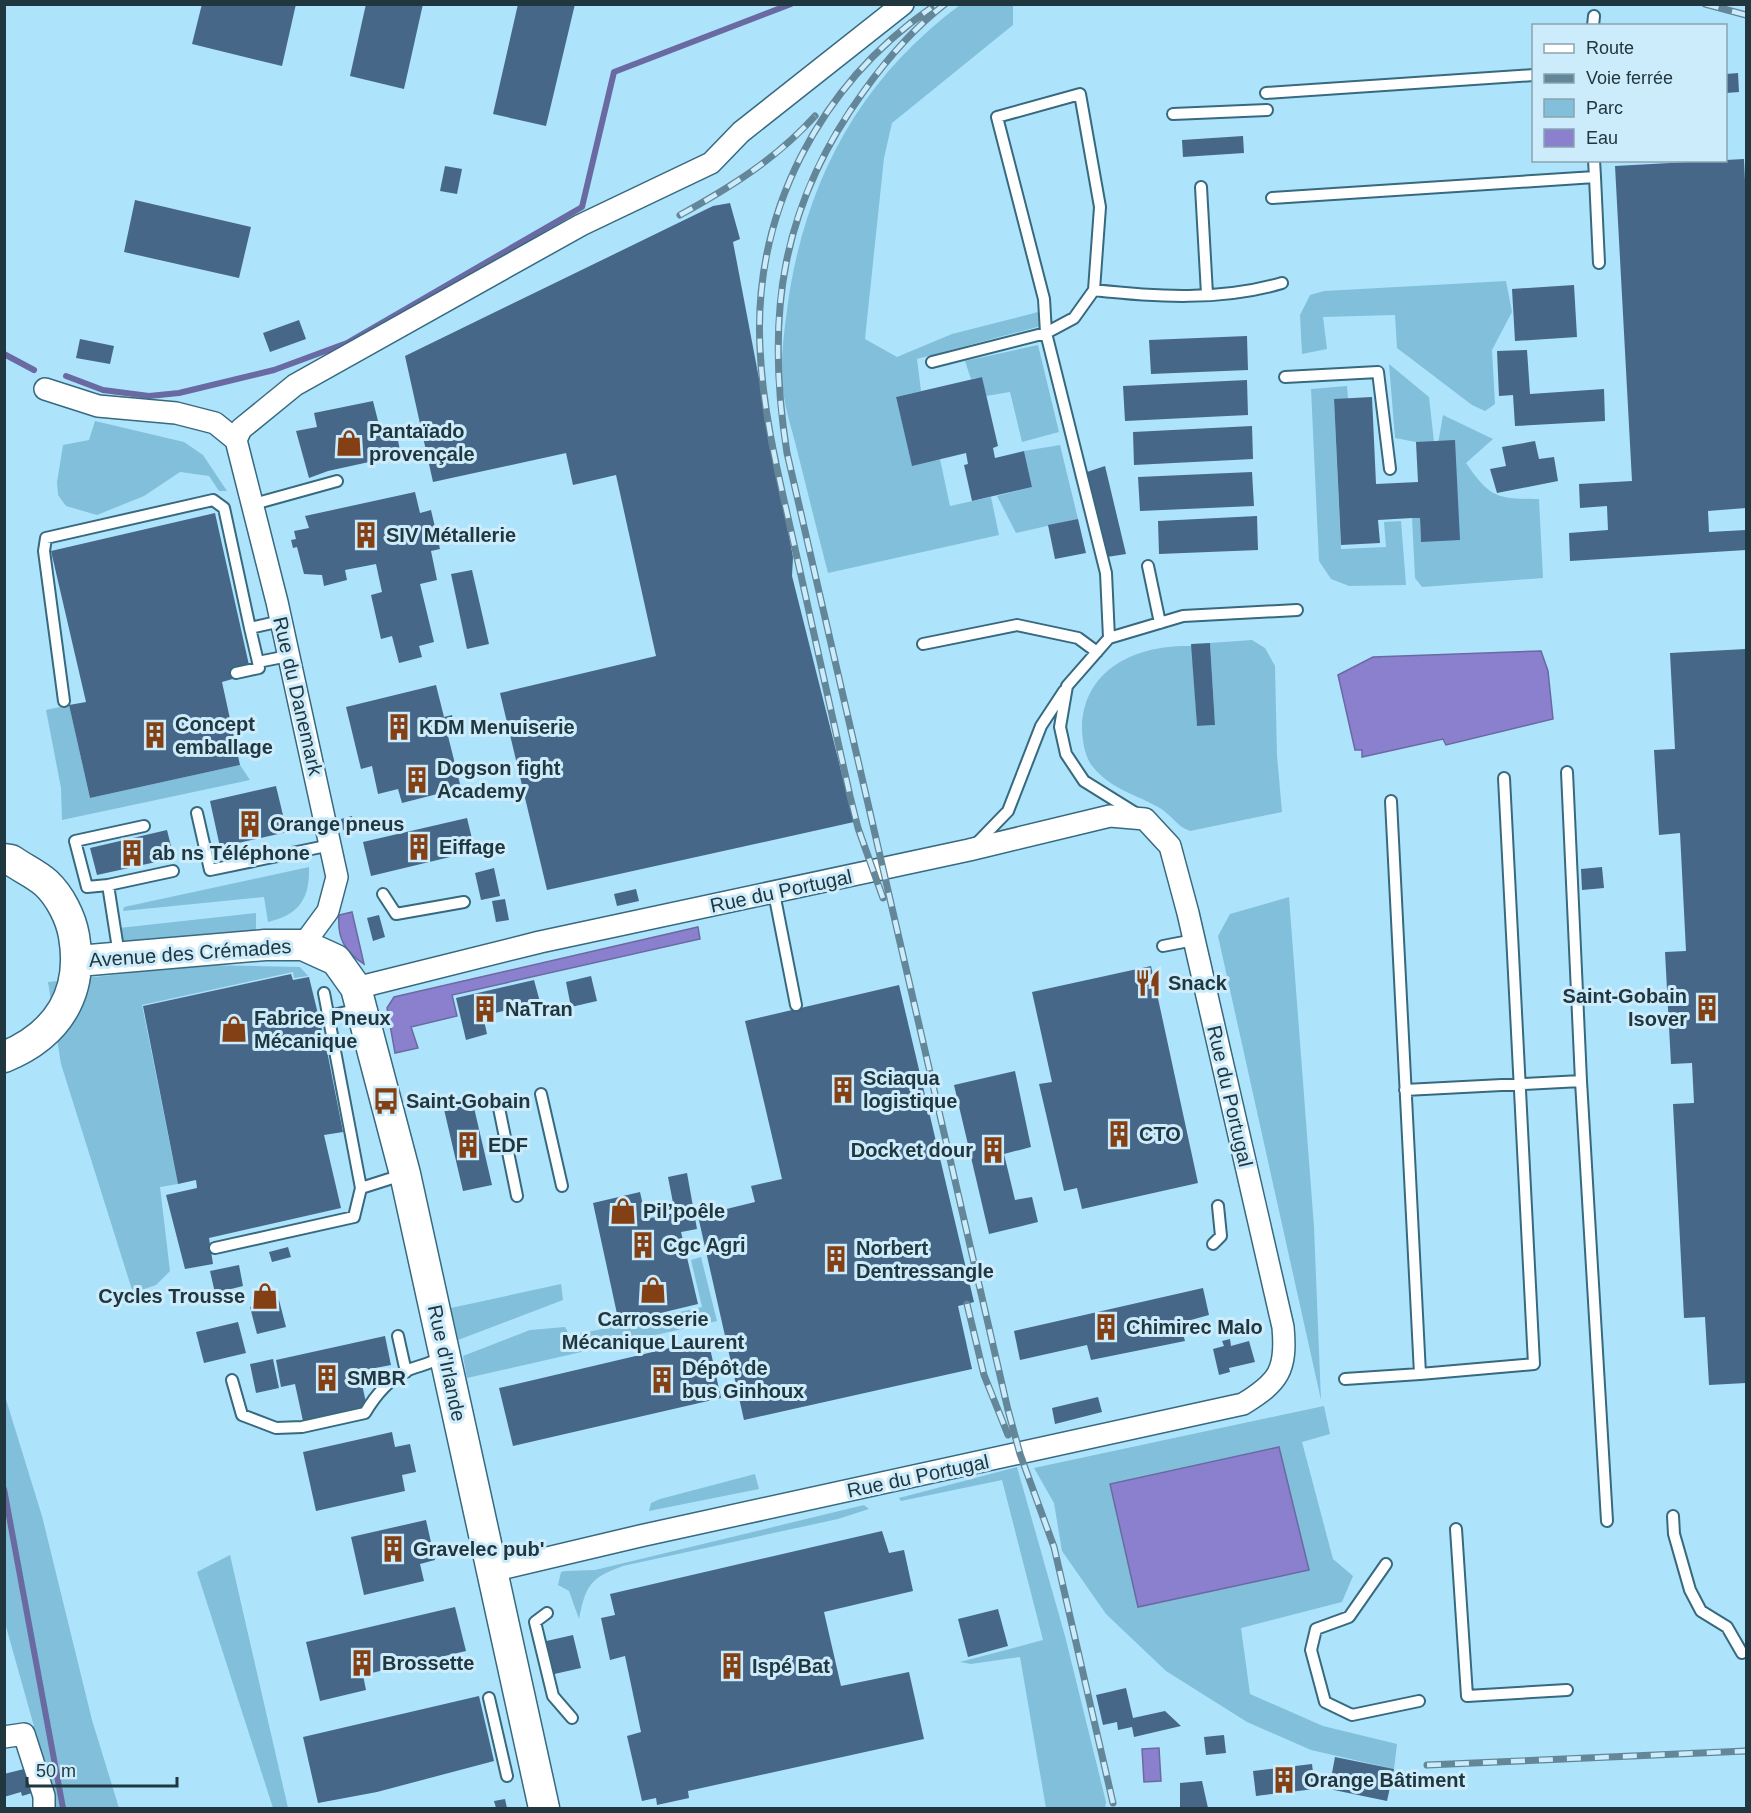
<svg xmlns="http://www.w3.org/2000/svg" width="1751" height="1813" viewBox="0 0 1751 1813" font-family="Arial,sans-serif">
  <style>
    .green { fill: #82bfdb }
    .water { fill: #8a80cd; stroke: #6a6aa3; stroke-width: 1.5 }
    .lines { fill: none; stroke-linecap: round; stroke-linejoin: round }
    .stream { stroke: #6a6aa3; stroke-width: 6 }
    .building { fill: #466788 }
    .lane-casing { stroke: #37697f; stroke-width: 14 }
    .street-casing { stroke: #37697f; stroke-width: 24 }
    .secondary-casing { stroke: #37697f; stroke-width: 33 }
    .lane { stroke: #fff; stroke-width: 10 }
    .street { stroke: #fff; stroke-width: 21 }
    .secondary { stroke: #fff; stroke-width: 30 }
    .rail-casing { stroke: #638798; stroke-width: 7 }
    .rail { stroke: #cdecfb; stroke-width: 4.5; stroke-dasharray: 14; stroke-linecap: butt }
    .labels { text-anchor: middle; stroke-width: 6; stroke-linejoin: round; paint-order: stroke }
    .poi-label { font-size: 20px; font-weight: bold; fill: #213740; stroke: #cdecfb; text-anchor: start }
    .street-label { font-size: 20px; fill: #213740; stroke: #cdecfb }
  </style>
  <rect width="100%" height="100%" fill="#aee3fc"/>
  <path class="green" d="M960,5H1013V25L892,123L884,158L865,339L897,357L952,334L1042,311L1041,326L917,359L921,391L896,397L912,465L940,459L950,506L991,497L999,535L828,573C818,534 808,494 798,454C794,436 787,416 784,397C779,365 784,334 788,302C806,180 860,79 960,5Z
    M1506,281L1512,312L1492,350L1495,404L1485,411L1472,405L1397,348L1395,315L1323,317L1327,349L1302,354L1300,315L1310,295L1324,291Z
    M1038,345L1059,432L1022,442L1010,392L986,396L982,377L971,379L965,361Z
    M1389,364L1429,397L1434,442H1416L1395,438Z
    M1347,386L1348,399L1334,400L1341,549L1386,547L1384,522L1401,521L1406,585L1349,586L1331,579L1319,561L1311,389Z
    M1443,415L1493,439L1466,463C1490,498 1497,499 1539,499L1543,578L1422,587L1415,578L1412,518H1420L1421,542Z
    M95,421L184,442L203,455L227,491H219L209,476L180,472L144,496L97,515L66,506L58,495L57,482L63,445L89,440Z
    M1060,445L1078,519L1016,533L997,496L1032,487L1024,451Z
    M1252,640L1265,648L1275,666L1277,755L1282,812L1190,831C1176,826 1171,814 1158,807C1135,794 1111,789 1093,767C1085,758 1082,740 1082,728C1083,668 1138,644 1192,646L1197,726L1215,725L1210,643Z
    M69,705L90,798L240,765L250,780L62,820L61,788L46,710Z
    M309,867C310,899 299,915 268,922L264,897L123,911L124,907Z
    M1289,897L1314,1227L1321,1400L1218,936L1230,914Z
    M256,913V930L122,945L119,928Z
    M204,965L300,967L308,976L294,978L293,972L142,1005L178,1184L160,1187L170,1271L156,1285L133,1293L61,1064L48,982Z
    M701,1257L717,1321L467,1378L463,1356L530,1330L565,1327L570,1336L702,1307L691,1260Z
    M561,1284L563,1300L458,1340L451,1308Z
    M4,1393L42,1516L92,1720L119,1808H52L51,1787L5,1623Z
    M1324,1406L1330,1434L1302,1442L1333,1559L1353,1576L1342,1602L1241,1628L1250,1694L1323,1726L1397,1744L1394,1769L1311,1750L1247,1722L1166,1671L1106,1614L1062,1551L1054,1503L1034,1468Z
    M1017,1467L1065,1636L1106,1802L1105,1808H1046L1020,1657L971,1664L960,1662L1043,1640L1002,1480L901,1501L899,1498Z
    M755,1474L759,1489L649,1511L651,1503L660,1499Z
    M864,1505L869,1509L838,1519L623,1566C590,1578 586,1585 579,1619L569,1591L558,1585L561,1572L565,1571L595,1570Z
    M230,1555L288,1808H273L197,1572Z"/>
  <path class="water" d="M1541,651L1548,671L1553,719L1446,745L1443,739L1362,757V750H1355L1338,675L1373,657Z
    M352,912L364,964C345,952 337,938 339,915Z
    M698,927L700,939L452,995L457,1016L411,1027L418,1048L395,1053L387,1008L394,997Z
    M1279,1447L1309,1570L1138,1607L1110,1484Z
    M1159,1748L1161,1781L1144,1782L1142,1749Z"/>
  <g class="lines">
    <path class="stream" d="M4,354L34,370
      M66,376L103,390L149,396L179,393L274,370L347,343L582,207L614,72L791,4
      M4,1489L63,1808"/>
  </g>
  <path class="building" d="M202,4H296L282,66L192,44Z
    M366,4H423L404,89L350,76Z
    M518,4H575L546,126L493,114Z
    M1738,73L1739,92L1726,93V74Z
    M1243,136L1244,153L1183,157L1182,140Z
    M1744,159L1746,202V508L1708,511L1709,532L1746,530V550L1570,561L1569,533L1608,530L1607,506L1580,508L1579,484L1632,481L1615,166Z
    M445,166L462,169L457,194L440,191Z
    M135,200L251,227L239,278L124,252Z
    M730,203L740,239L733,242L793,557L792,576L854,822L547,890L500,693L656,656L616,475L573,485L566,453L433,482L405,356L713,206Z
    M1574,285L1577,337L1515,341L1512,289Z
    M299,320L306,339L270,352L263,333Z
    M1247,336L1248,370L1151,374L1149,340Z
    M80,339L114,346L110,364L76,358Z
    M1527,350L1530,394L1604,389L1605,421L1515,426L1513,395L1499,396L1497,351Z
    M982,377L998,446L993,448L995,458L1024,451L1032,487L972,501L964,465L968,464L966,453L912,466L896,397Z
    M1247,380L1248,415L1125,421L1123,386Z
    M1372,397L1376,484L1418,482L1416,442L1455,440L1460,540L1421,542L1420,518H1412L1378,520L1380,543L1341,545L1334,399Z
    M373,401L380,429L395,426L401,455L328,471L309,478L296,431L317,427L314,413Z
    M1252,426L1253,459L1134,465L1133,432Z
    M1535,441L1539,459L1554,457L1558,481L1497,493L1490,469L1506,466L1502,447Z
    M1105,466L1126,554L1107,557L1087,472Z
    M1252,472L1254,506L1140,511L1138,477Z
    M415,492L420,513L431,510L440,549L431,551L437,580L420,584L434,642L419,646L422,657L399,663L392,636L381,639L371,595L382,592L376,564L345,570L347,580L324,586L322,575L304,574L297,547L293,548L291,540L296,539L294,531L309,528L305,516Z
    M215,513L249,665L234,669L236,678L222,682L240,765L90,798L69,705L86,702L51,551Z
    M1257,516L1258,550L1159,554L1158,521Z
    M1078,519L1086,553L1055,559L1048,525Z
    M472,570L489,644L467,649L451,574Z
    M1210,643L1215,725L1197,726L1191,644Z
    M1746,649V1383L1709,1385L1705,1317L1684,1318L1673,1104L1694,1103L1692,1063L1671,1064L1665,952L1686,951L1680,833L1659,835L1654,750L1675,749L1670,653Z
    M436,685L444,717L452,715L455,731L447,732L461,788L402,803L398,789L378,794L372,766L361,769L346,707Z
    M276,786L287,832L220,847L210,801Z
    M352,816L355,828L343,830L341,819Z
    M467,818L475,851L371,876L363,842Z
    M167,830L174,858L97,875L90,848Z
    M1602,867L1604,888L1582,890L1581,869Z
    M494,868L500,896L481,900L475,873Z
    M636,889L639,901L617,906L614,894Z
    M505,899L509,920L496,922L492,901Z
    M379,915L385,937L373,941L367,918Z
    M1151,966L1198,1183L1082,1209L1077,1188L1064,1191L1039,1084L1052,1082L1032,992Z
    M291,974L293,980L309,977L327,1051L343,1132L324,1135L341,1208L209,1238L213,1264L185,1269L166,1195L197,1188L196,1180L178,1184L143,1006Z
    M591,976L597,1001L571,1007L566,982Z
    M534,980L540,1002L483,1016L487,1034L466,1040L456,998Z
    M899,985L974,1302L958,1306L972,1369L744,1420L698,1216L755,1202L751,1186L782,1179L745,1021Z
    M1015,1071L1031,1147L1004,1154L1015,1200L1032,1197L1038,1222L989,1234L954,1085Z
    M472,1099L492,1185L463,1191L443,1105Z
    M687,1173L697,1229L681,1232L698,1304L619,1323L593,1203L640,1192L646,1219L675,1213L668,1177Z
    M288,1247L291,1257L272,1262L269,1252Z
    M239,1265L243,1286L215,1293L210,1271Z
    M1203,1288L1209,1315L1180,1323L1185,1341L1091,1360L1087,1345L1020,1360L1014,1331Z
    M279,1300L286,1327L257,1334L250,1307Z
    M238,1322L246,1353L204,1363L196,1332Z
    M385,1336L391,1365L359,1371L367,1407L303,1421L295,1384L281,1387L276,1360Z
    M708,1339L721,1398L513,1446L499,1388Z
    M1230,1339L1231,1346L1249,1341L1255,1362L1229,1368L1230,1372L1219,1375L1213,1349L1224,1346L1222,1341Z
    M273,1359L279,1388L256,1393L250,1364Z
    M1098,1397L1102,1412L1055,1424L1052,1408Z
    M392,1432L395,1447L410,1444L416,1472L402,1475L405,1491L316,1511L303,1452Z
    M426,1520L435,1560L420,1564L424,1581L364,1595L351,1537Z
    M882,1531L889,1553L904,1550L913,1591L824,1612L841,1686L909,1672L924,1739L688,1791L689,1798L657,1805L656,1798L642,1801L627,1736L641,1732L625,1656L610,1660L601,1618L615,1615L610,1594Z
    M455,1607L466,1651L363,1675L366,1690L320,1701L306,1642Z
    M998,1609L1008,1646L968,1657L958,1619Z
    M573,1635L581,1668L550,1675L542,1642Z
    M1126,1688L1133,1718L1165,1711L1181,1726L1134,1737L1132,1727L1118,1730L1117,1722L1103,1725L1096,1695Z
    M479,1696L494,1761L377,1792L318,1803L303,1737Z
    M1224,1735L1226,1753L1206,1755L1204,1737Z
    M1335,1757L1394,1769L1387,1801L1329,1789Z
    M1312,1764L1315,1789L1256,1796L1253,1771Z
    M28,1768L35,1792L22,1796L21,1792L4,1797V1774Z
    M1202,1781L1208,1808H1180V1783Z
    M505,1799L507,1808H496L494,1801Z"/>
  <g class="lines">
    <defs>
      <path id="lane" d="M1593,26L1594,16
        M1266,93L1534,75
        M1173,114L1267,110
        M1595,177L1599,263
        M1201,187L1207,294
        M1272,198L1595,177L1594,160
        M1094,290C1156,297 1221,301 1282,283
        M932,362L1046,333L1044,299L997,117L1080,94L1100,207L1094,290L1074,318L1046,333L1106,573L1109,638
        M1285,377L1378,372L1390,469
        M254,504L337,481
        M1148,566L1160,623
        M250,628L258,662L288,656
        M923,644L1017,625L1078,638L1097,652
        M236,673L259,668L258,662
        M64,701L44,551L46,538L213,500L224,508L250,628L281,621
        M1567,772L1581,1081
        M197,813L210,870L331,845
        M1137,814L1084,781L1066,754L1060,727L1067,686L1109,638L1183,616L1297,610
        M976,844L1008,811L1041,726L1064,691
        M108,885L87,887L75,841L144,826
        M774,893L796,1005
        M383,894L396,914L464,902
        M1163,946L1194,940
        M119,955L108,885L173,871
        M324,993L361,1188L402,1175
        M329,1016L359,1009
        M1405,1090L1581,1081L1607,1521
        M541,1094L562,1186
        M498,1103L517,1196
        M1213,1244L1221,1236L1218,1206
        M215,1248L354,1217L361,1188
        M398,1336L406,1372
        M1420,1374L1534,1364L1504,778
        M1345,1379L1420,1374L1391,801
        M232,1380L242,1415L276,1428L302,1427L365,1413C375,1396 388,1380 406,1371C419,1365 430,1365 442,1356
        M1673,1516L1674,1534L1690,1590L1701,1611L1727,1627L1742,1653
        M1456,1529L1467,1696L1567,1690
        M1386,1564L1349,1617L1316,1629L1311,1650L1325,1702L1352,1715L1419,1701
        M547,1613L535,1622L553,1696L572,1718
        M489,1698L507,1776"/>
      <path id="street" d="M45,389L98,406L176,413L215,423L236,440
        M236,440L241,429L295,385L581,225L711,163L741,132L903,4
        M236,440L277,602L337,877L328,911L303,945
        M356,988L540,942L969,850L1110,816L1145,819L1170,846L1188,913L1283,1327C1287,1370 1279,1382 1243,1404L640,1536L492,1571
        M4,1737L24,1734L44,1796V1808"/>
      <path id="secondary" d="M4,859L11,860C22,868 36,874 46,883C60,896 71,918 74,936C84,993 58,1035 4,1057
        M78,961L265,945H303L336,960L356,988L405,1174L544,1808"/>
    </defs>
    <use href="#lane" class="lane-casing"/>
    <use href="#street" class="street-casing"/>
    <use href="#secondary" class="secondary-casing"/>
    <use href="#lane" class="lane"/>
    <use href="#street" class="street"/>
    <use href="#secondary" class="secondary"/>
    <defs>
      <path id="rail" d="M945,4C914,28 887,59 864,91C781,205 765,315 787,453L1008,1410L1020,1454L1054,1547L1113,1803
        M1705,4L1746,15
        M680,215C731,187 776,159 815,116
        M883,898L858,828L850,796C832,715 814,634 796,553C781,485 763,418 760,348C753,212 820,85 931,8
        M967,1304L984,1375L1008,1435
        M1427,1765L1746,1751"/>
    </defs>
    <use href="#rail" class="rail-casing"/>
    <use href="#rail" class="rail"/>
  </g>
  <defs>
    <symbol id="shop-bare" viewBox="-9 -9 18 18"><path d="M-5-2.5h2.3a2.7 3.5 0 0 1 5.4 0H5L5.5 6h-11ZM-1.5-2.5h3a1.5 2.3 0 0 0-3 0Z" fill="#844015" stroke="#cdecfb" stroke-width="2.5" paint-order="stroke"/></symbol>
    <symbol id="building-bare" viewBox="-9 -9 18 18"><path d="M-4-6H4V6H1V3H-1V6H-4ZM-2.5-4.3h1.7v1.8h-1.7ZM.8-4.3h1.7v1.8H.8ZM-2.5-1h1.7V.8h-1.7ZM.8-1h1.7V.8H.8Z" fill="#844015" stroke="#cdecfb" stroke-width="2.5" paint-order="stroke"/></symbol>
    <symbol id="restaurant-bare" viewBox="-9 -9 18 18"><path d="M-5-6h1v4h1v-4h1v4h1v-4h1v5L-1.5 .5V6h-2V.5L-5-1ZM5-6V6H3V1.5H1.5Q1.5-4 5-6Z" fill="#844015" stroke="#cdecfb" stroke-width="2.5" paint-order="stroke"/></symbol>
    <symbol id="bus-bare" viewBox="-9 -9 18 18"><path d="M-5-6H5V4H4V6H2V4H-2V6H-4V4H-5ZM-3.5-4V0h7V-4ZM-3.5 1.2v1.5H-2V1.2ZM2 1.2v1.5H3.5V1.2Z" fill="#844015" stroke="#cdecfb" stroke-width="2.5" paint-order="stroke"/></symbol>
  </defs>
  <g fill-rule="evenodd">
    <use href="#shop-bare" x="330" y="424" width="38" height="38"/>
    <use href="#building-bare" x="347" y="516" width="38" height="38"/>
    <use href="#building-bare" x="380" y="708" width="38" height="38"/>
    <use href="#building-bare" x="136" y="716" width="38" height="38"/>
    <use href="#building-bare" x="398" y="761" width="38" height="38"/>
    <use href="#building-bare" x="231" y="805" width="38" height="38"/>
    <use href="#building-bare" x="400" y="828" width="38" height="38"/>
    <use href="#building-bare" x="113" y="834" width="38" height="38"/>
    <use href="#restaurant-bare" x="1129" y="964" width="38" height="38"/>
    <use href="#building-bare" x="1688" y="989" width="38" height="38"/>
    <use href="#building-bare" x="466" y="990" width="38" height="38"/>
    <use href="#shop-bare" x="215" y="1010" width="38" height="38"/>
    <use href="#building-bare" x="824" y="1071" width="38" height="38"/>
    <use href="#bus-bare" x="367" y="1082" width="38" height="38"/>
    <use href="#building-bare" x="1100" y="1115" width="38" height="38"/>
    <use href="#building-bare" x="449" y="1126" width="38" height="38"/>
    <use href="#building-bare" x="974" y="1131" width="38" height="38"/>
    <use href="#shop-bare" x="604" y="1192" width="38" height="38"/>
    <use href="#building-bare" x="624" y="1226" width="38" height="38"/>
    <use href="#building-bare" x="817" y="1240" width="38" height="38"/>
    <use href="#shop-bare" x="634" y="1271" width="38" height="38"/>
    <use href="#shop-bare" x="246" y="1277" width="38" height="38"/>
    <use href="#building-bare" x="1087" y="1308" width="38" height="38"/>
    <use href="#building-bare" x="308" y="1359" width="38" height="38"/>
    <use href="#building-bare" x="643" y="1361" width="38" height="38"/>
    <use href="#building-bare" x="374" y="1530" width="38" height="38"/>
    <use href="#building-bare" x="343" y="1644" width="38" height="38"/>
    <use href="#building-bare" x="713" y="1647" width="38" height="38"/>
    <use href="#building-bare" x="1265" y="1761" width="38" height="38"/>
  </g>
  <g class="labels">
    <g class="poi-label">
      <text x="369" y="438">Pantaïado<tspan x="369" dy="23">provençale</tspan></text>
      <text x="386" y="542">SIV Métallerie</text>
      <text x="175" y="731">Concept<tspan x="175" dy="23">emballage</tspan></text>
      <text x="419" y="734">KDM Menuiserie</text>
      <text x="437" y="775">Dogson fight<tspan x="437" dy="23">Academy</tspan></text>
      <text x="270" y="831">Orange pneus</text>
      <text x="439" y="854">Eiffage</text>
      <text x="152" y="860">ab ns Téléphone</text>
      <text x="1168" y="990">Snack</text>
      <text x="1687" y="1003" text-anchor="end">Saint-Gobain<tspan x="1687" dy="23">Isover</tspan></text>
      <text x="505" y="1016">NaTran</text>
      <text x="254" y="1025">Fabrice Pneux<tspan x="254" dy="23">Mécanique</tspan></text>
      <text x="863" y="1085">Sciaqua<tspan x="863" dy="23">logistique</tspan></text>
      <text x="406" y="1108">Saint-Gobain</text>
      <text x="1139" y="1141">CTO</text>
      <text x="488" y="1152">EDF</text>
      <text x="973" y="1157" text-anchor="end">Dock et dour</text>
      <text x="643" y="1218">Pil’poêle</text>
      <text x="663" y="1252">Cgc Agri</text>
      <text x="856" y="1255">Norbert<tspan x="856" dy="23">Dentressangle</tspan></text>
      <text x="245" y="1303" text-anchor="end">Cycles Trousse</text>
      <text x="653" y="1326" text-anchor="middle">Carrosserie<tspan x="653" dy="23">Mécanique Laurent</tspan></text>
      <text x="1126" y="1334">Chimirec Malo</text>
      <text x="682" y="1375">Dépôt de<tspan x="682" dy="23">bus Ginhoux</tspan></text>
      <text x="347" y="1385">SMBR</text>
      <text x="413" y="1556">Gravelec pub'</text>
      <text x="382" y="1670">Brossette</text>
      <text x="752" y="1673">Ispé Bat</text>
      <text x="1304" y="1787">Orange Bâtiment</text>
    </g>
    <g class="street-label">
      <text transform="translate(298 696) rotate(77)" y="7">Rue du Danemark</text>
      <text transform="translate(781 891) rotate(-12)" y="7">Rue du Portugal</text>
      <text transform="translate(190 953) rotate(-4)" y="7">Avenue des Crémades</text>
      <text transform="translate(1230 1096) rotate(77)" y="7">Rue du Portugal</text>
      <text transform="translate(447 1363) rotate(78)" y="7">Rue d'Irlande</text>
      <text transform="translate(918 1476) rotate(-12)" y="7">Rue du Portugal</text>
    </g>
  </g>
  <rect width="1751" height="1813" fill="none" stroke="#213740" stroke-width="12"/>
  <rect x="1532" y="24" width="195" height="138" fill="#cdecfb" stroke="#88a4b0" stroke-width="1.5"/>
  <rect x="1544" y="44" width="30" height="9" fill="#ffffff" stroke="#88a4b0" stroke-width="1.5"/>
  <text x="1586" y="54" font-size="18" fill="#213740">Route</text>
  <rect x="1544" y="74" width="30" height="9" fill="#638798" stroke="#88a4b0" stroke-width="1.5"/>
  <text x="1586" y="84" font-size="18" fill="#213740">Voie ferrée</text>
  <rect x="1544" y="99" width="30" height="18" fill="#82bfdb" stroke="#88a4b0" stroke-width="1.5"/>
  <text x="1586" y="114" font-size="18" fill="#213740">Parc</text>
  <rect x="1544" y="129" width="30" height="18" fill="#8a80cd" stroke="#88a4b0" stroke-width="1.5"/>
  <text x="1586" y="144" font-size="18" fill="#213740">Eau</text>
  <path d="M27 1777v9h150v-9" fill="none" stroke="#213740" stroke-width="3"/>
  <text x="36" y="1777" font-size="18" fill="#213740" stroke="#cdecfb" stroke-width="4.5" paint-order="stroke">50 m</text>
</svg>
